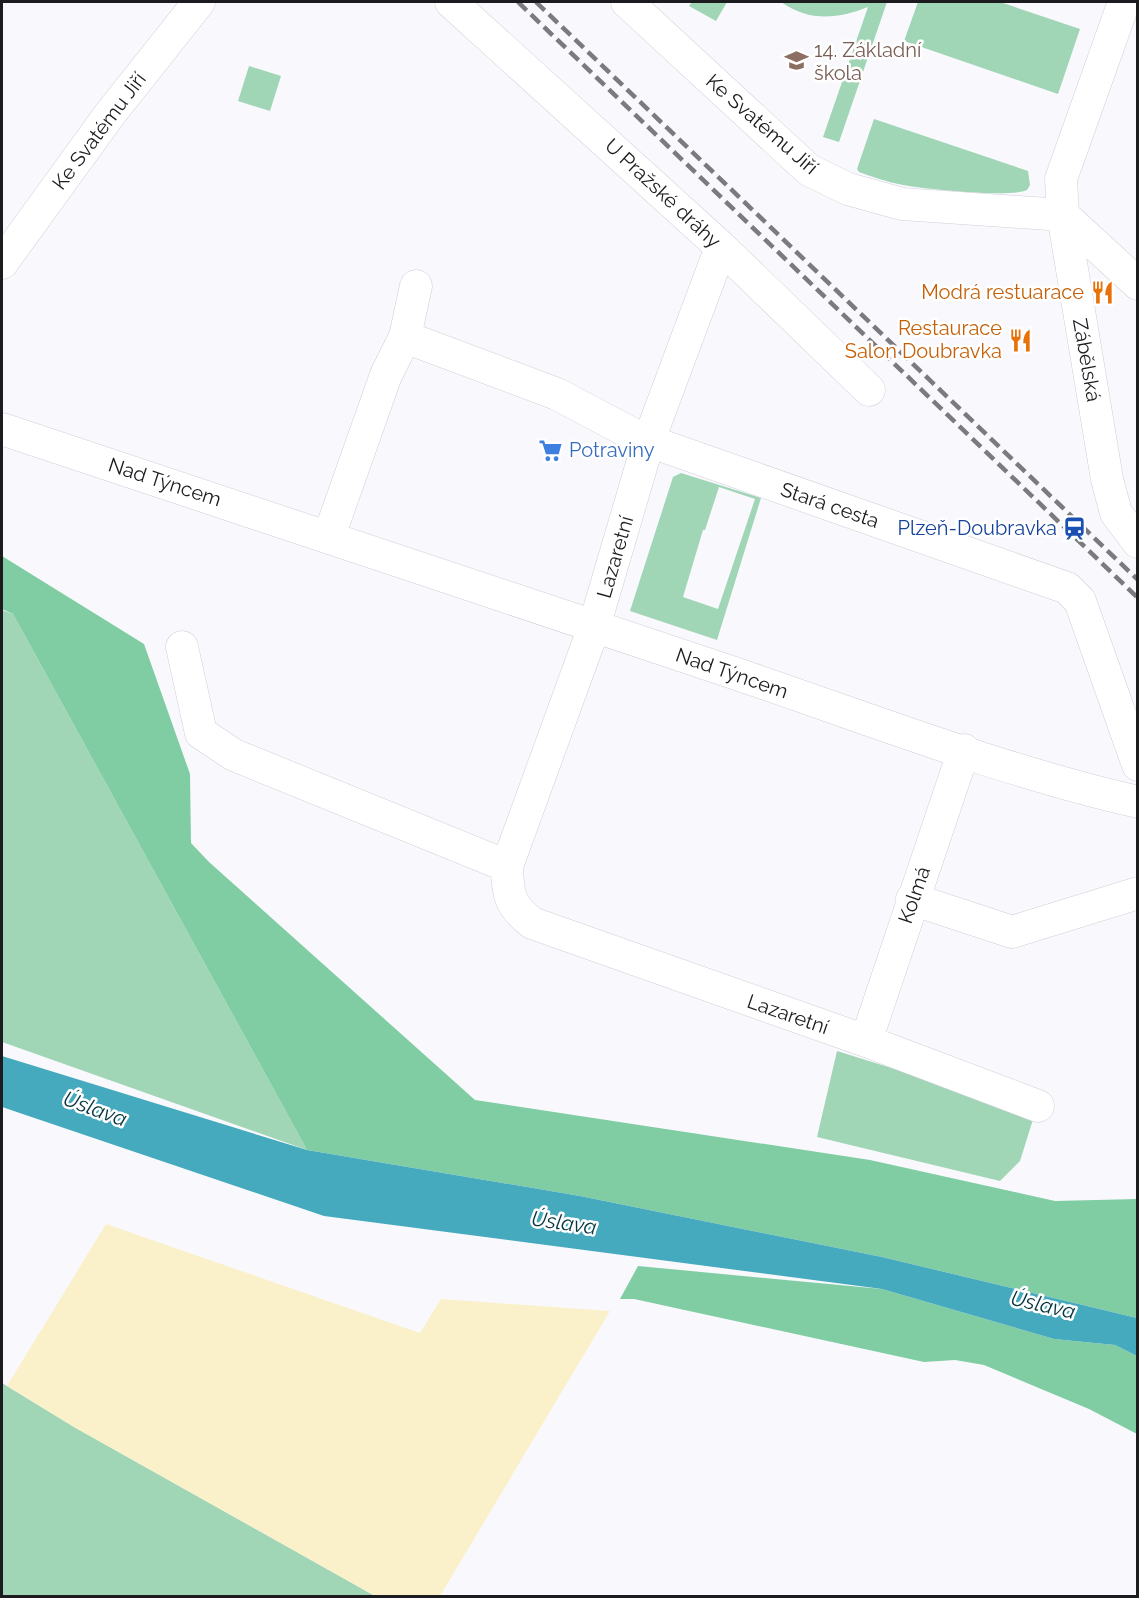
<svg xmlns="http://www.w3.org/2000/svg" width="1139" height="1598" viewBox="0 0 1139 1598" font-family="Raleway,sans-serif">
  <style>
    .green { fill: #a0d5b6; fill-rule: evenodd }
    .forest { fill: #81cda3 }
    .sand { fill: #faf0ca }
    .water { fill: #46aabe }
    .lines { fill: none; stroke-linecap: round; stroke-linejoin: round }
    .minor-casing { stroke: #ceced9; stroke-width: 33 }
    .minor { stroke: #fff; stroke-width: 32 }
    .rail { stroke: #7b7b7f; stroke-width: 4.5; stroke-dasharray: 12 6; stroke-linecap: butt }
    .labels { text-anchor: middle; stroke-width: 5; stroke-linejoin: round; paint-order: stroke }
    .education-label { font-size: 20px; fill: #785e54; stroke: #fff; text-anchor: start }
    .street-label { font-size: 20px; fill: #1c1c20; stroke: #fff }
    .food-label { font-size: 20px; fill: #c56008; stroke: #fff; text-anchor: end }
    .shop-label { font-size: 20px; fill: #366cbe; stroke: #fff; text-anchor: start }
    .transit-label { font-size: 20px; fill: #164399; stroke: #fff; text-anchor: end }
    .water-label { font-size: 21px; font-style: italic; fill: #06363f; stroke: #fff }
  </style>
  <rect width="100%" height="100%" fill="#f9f9fd"/>
  <path class="green" d="M692,2H727L716,21L689,6Z
    M781,2H887L839,142L823,137L868,7C838,19 809,22 781,2Z
    M918,2H1000L1080,29L1058,94L904,41Z
    M249,66L281,76L270,111L238,101Z
    M874,119L1028,171L1030,185L1027,190C1009,198 925,189 903,185C887,182 873,177 859,172L857,169Z
    M681,473L761,498L717,640L630,611L673,477ZM719,487L755,499L718,609L683,597L703,530H705Z
    M2,610L13,614L307,1150L2,1042Z
    M837,1051L1035,1113L1020,1161L1000,1181L817,1137Z
    M2,1383L74,1427L375,1596H2Z"/>
  <path class="forest" d="M2,556L144,644L190,774L191,843L209,862L475,1100L870,1160L1055,1201L1137,1199V1318L882,1257L580,1196L307,1150L13,614L2,609Z
    M638,1266L882,1289L1054,1339L1115,1345L1137,1356V1434L1089,1409L984,1365L955,1360L924,1362L634,1299H620Z"/>
  <path class="sand" d="M106,1224L420,1333L441,1299L610,1311L440,1596H375L74,1427L7,1386Z"/>
  <path class="water" d="M2,1056L307,1150L580,1196L882,1257L1137,1318V1356L1115,1345L1054,1339L882,1289L324,1216L2,1107Z"/>
  <g class="lines">
    <defs>
      <path id="minor" d="M451,2L721,247L869,390
        M627,2L809,170L848,189L902,204L1063,215
        M1124,2L1061,179L1063,215L1107,479L1116,513L1138,542
        M1063,215L1138,284
        M721,247L649,440L594,627L507,866C508,895 509,905 532,923L866,1041L1038,1106
        M2,263L110,114L199,2
        M405,337L557,394L640,438L1067,588L1080,601L1138,765
        M2,429C243,508 484,590 725,670C862,716 998,770 1138,802
        M329,536L386,375L405,337L416,286
        M182,647L201,733L234,755L507,866
        M912,899L1012,932L1138,893
        M866,1041L964,750"/>
    </defs>
    <use href="#minor" class="minor-casing"/>
    <use href="#minor" class="minor"/>
    <path class="rail" d="M518,2L1138,598
      M536,2L1138,580"/>
  </g>
  <defs>
    <symbol id="school-bare" viewBox="-9 -9 18 18"><path d="M0-5L7-2L0 1L-7-2ZM-4 1L0 2.5L4 1V4Q0 6-4 4Z" fill="#8d6e63" stroke="#fff" stroke-width="2.5" paint-order="stroke"/></symbol>
    <symbol id="restaurant-bare" viewBox="-9 -9 18 18"><path d="M-5-6h1v4h1v-4h1v4h1v-4h1v5L-1.5 .5V6h-2V.5L-5-1ZM5-6V6H3V1.5H1.5Q1.5-4 5-6Z" fill="#e8710a" stroke="#fff" stroke-width="2.5" paint-order="stroke"/></symbol>
    <symbol id="supermarket-bare" viewBox="-9 -9 18 18"><path d="M-6-5.5h2.5l.6 2H6L4.5 2H-2.5L-4.4-4H-6ZM-1.5 3.2a1.3 1.3 0 1 0 .1 0ZM3 3.2a1.3 1.3 0 1 0 .1 0Z" fill="#3f7fe0" stroke="#fff" stroke-width="2.5" paint-order="stroke"/></symbol>
    <symbol id="station-bare" viewBox="-9 -9 18 18"><path d="M-3-6H3Q5-6 5-4V2Q5 4 3 4L4.5 6H3L1.5 4h-3L-3 6H-4.5L-3 4Q-5 4-5 2V-4Q-5-6-3-6ZM-3.5-4v3h7v-3ZM-3.5 1v1.5H-2V1ZM2 1v1.5H3.5V1Z" fill="#1a4fb4" stroke="#fff" stroke-width="2.5" paint-order="stroke"/></symbol>
  </defs>
  <g fill-rule="evenodd">
    <use href="#school-bare" x="780" y="44" width="33" height="33"/>
    <use href="#restaurant-bare" x="1086" y="276" width="33" height="33"/>
    <use href="#restaurant-bare" x="1004" y="324" width="33" height="33"/>
    <use href="#supermarket-bare" x="534" y="434" width="33" height="33"/>
    <use href="#station-bare" x="1058" y="512" width="33" height="33"/>
  </g>
  <g class="labels">
    <g class="education-label">
      <text x="814" y="57">14. Základní<tspan x="814" dy="23">škola</tspan></text>
    </g>
    <g class="street-label">
      <text transform="translate(762 124) rotate(41)" y="7">Ke Svatému Jiří</text>
      <text transform="translate(99 131) rotate(-53)" y="7">Ke Svatému Jiří</text>
      <text transform="translate(663 193) rotate(43)" y="7">U Pražské dráhy</text>
      <text transform="translate(1087 360) rotate(80)" y="7">Zábělská</text>
      <text transform="translate(165 482) rotate(18)" y="7">Nad Týncem</text>
      <text transform="translate(830 505) rotate(19)" y="7">Stará cesta</text>
      <text transform="translate(615 557) rotate(-74)" y="7">Lazaretní</text>
      <text transform="translate(732 673) rotate(19)" y="7">Nad Týncem</text>
      <text transform="translate(914 895) rotate(-71)" y="7">Kolmá</text>
      <text transform="translate(788 1014) rotate(19)" y="7">Lazaretní</text>
    </g>
    <g class="food-label">
      <text x="1084" y="299">Modrá restuarace</text>
      <text x="1002" y="335">Restaurace<tspan x="1002" dy="23">Salon Doubravka</tspan></text>
    </g>
    <g class="shop-label">
      <text x="569" y="457">Potraviny</text>
    </g>
    <g class="transit-label">
      <text x="1057" y="535">Plzeň-Doubravka</text>
    </g>
    <g class="water-label">
      <text transform="translate(95 1109) rotate(20)" y="7">Úslava</text>
      <text transform="translate(564 1223) rotate(8)" y="7">Úslava</text>
      <text transform="translate(1043 1305) rotate(13)" y="7">Úslava</text>
    </g>
  </g>
  <rect width="1139" height="1598" fill="none" stroke="#1c1c20" stroke-width="6"/>
</svg>
